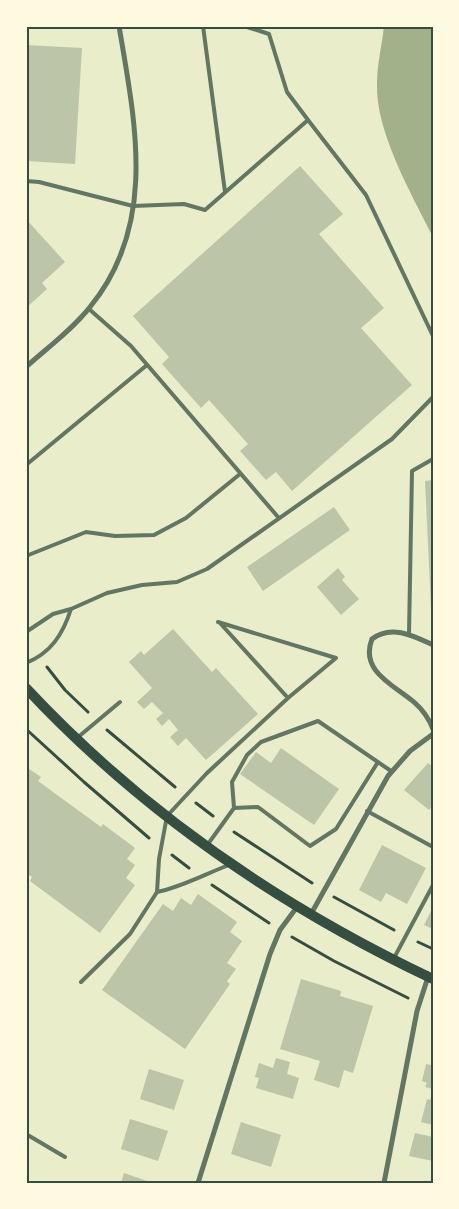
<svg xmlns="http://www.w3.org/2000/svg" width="459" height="1209" viewBox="0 0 459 1209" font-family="Inter,sans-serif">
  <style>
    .water { fill: #a3b18a }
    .building { fill: #bcc5a7 }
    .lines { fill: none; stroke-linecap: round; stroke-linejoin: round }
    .path { stroke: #344e41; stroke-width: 3 }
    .service { stroke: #617663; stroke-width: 4 }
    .minor { stroke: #617663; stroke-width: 5 }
    .secondary { stroke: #344e41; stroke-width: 10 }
    .neatline { fill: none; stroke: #344e41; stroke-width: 2 }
  </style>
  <rect width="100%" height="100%" fill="#e9edc9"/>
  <path class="water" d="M384,26H433V237C412,195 375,131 377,83C377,64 382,45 384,26Z"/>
  <path class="building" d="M26,45L82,48L75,164L26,161Z
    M300,166L343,214L319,234L384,308L361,328L412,385L292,491L276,472L266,480L240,451L248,444L209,400L201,408L162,364L169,357L133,316Z
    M26,219L65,262L42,283L47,289L26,308Z
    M433,480V608H431L425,481Z
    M334,507L350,530L263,591L247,567Z
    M338,568L345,577L342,580L359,599L341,615L317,587Z
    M173,629L212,672L216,668L258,714L206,760L186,738L178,746L170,737L178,730L169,719L162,726L156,719L163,713L152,702L144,709L137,702L152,688L129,662L141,651L144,655Z
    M281,748L339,789L314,825L240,774L256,752L271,763Z
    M428,763L433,767V805L429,810L404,790Z
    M26,767L41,777L38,781L101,827L103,824L135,848L127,859L135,865L126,878L135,885L100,933L30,881L32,877L26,873Z
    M382,845L426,868L407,904L386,893L381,902L359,890Z
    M198,894L237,922L230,932L242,941L227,963L236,969L227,981L230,984L185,1049L102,990L163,904L173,911L181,898L191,905Z
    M433,907V929L424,925Z
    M301,979L341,991L340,996L373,1006L353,1073L344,1070L339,1088L314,1080L320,1061L280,1049Z
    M276,1058L290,1062L287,1074L299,1078L293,1099L256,1088L259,1078L255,1077L259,1063L273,1068Z
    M433,1060V1089L425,1087L427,1083L422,1081L426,1064L431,1065Z
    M149,1069L184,1080L174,1110L140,1099Z
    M432,1093H433V1125L421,1122L427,1099L430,1100Z
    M130,1119L168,1131L158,1161L121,1149Z
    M241,1122L281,1135L271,1167L231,1154Z
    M415,1133L433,1137V1161L409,1156Z
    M124,1173L150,1182V1183H121Z"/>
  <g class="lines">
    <path class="path" d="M47,667L65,690L88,712
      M26,729L84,782L149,838
      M107,730L175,787
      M196,803L213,816
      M234,832L312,883
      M172,855L189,868
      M212,885L269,923
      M334,897L394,930
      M292,937L334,961L408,998
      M418,942L433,949"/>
    <path class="service" d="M203,26L225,192
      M308,120L366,195L433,336
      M26,181L39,182L133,206L184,204L205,210L308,120L287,92L269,34L244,26
      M89,309L131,346L278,517
      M26,465L147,365
      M26,556L86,532L115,536L154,535L186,518L240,474
      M220,623L288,698
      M26,632L53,614L71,609L107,593L142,585L177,582L207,569L392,439L433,397
      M409,634L412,471L433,459
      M26,663C51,653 63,634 71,609
      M77,738L120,702
      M234,808L258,807L310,846L336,829L378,762
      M367,811L433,847
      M208,844L234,808L232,782L247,755L261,742L318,721L391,771
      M157,892C182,887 205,874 229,865
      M394,958L433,885
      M81,982L130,934L157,892L159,859L167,816L207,773L288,698L336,658L218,622
      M26,1134L65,1157"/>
    <path class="minor" d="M26,367C47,348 72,330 90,307C158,224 135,122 119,26
      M433,645C414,636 391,624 372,639C359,672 396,686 415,703C423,710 429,719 433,729
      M311,914L388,776L410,751L433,734
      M198,1183L270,954L280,930L297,907
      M384,1183L417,1011L428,977"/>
    <path class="secondary" d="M26,688C141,811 281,907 433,979"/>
  </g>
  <rect width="459" height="1209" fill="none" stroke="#fefae0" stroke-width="55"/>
  <rect x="28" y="28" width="404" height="1154" class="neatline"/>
</svg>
